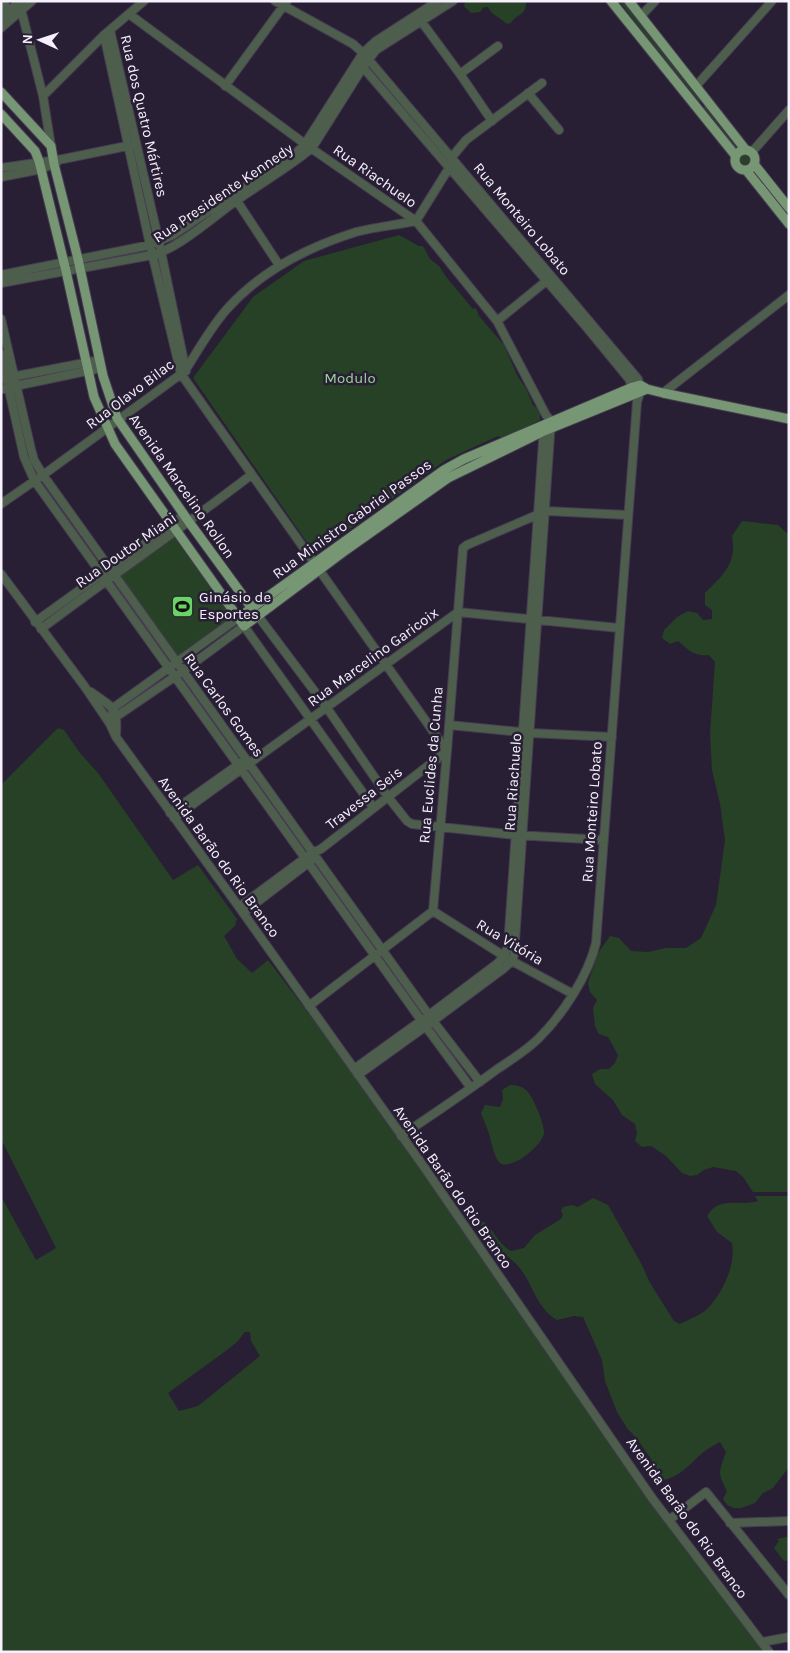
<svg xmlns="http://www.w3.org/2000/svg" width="790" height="1653" viewBox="0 0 790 1653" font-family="Karla,sans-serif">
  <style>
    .green { fill: #264125; fill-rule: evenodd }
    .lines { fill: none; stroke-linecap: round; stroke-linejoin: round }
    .minor-casing { stroke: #453c51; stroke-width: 10 }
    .major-casing { stroke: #453c51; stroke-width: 11 }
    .minor { stroke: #4e5e4d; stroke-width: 8 }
    .major { stroke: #769674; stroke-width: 9 }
    .labels { text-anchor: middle; stroke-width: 5; stroke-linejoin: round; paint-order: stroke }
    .street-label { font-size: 15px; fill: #f6f1fd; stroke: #281f35 }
    .park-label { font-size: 15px; fill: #9bd497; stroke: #281f35 }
    .poi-label { font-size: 15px; fill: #f6f1fd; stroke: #281f35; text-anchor: start }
  </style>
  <rect width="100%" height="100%" fill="#281f35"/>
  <path class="green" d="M465,1H526C527,12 521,14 514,19C508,25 515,22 507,24C500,17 492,16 488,7H484L480,12L471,13L464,6Z
    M619,1H624L701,101L699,102L686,86H684Z
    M705,105L738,147L735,150L702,108Z
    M737 160a8 8 0 1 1 16 0a8 8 0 1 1-16 0Z
    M399,235L419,246H423L430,259L439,266L447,278L473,309L476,308L479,316L504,345L518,377L526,388L533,405L540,411V420L508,437L503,438L498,436L446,460L315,554L193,378L253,297L304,261Z
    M742,521L778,525L789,535V1192H753L743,1177L736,1171L713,1167L704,1170L697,1175L690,1176L682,1173L666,1156L651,1146L642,1147L635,1141L637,1133L635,1124L622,1115L613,1100L595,1084L592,1074L600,1069H609L615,1063L618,1055L608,1037L599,1034L595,1026L593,1008L597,1000L590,992L588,983L598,953L610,936L619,938L631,951L648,952L666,948H686L701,938L716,905L725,840L720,804L712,770L710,734L715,662L709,655C693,656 690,651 678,641L670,644L662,638L664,630L677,617L688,611L697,613L703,620L712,619V610L705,605V593C723,575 737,564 732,536Z
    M179,534L233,617L178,659L118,578Z
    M58,728L64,730L80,753L98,773L173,880L198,865L237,919L235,926L224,936L237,959L252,973L268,960L351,1069L652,1500L768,1652H1V1196L36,1260L56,1248L1,1139V785ZM245,1332H250L251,1341L260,1356L198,1406L179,1411L168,1393L227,1350L237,1342Z
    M510,1085C517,1085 522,1086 527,1091C533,1097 545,1125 544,1133C543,1145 511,1171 500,1163C494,1158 491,1139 488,1131C486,1125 483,1119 481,1113L485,1105L500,1107L503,1099L502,1090Z
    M755,1196H789V1467L773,1488L763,1493L755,1503L741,1508H734L727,1505L723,1499L727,1491C717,1472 719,1472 726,1452L720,1442C713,1446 705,1450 700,1455C690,1465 678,1477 664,1480L658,1474L651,1459L638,1440L627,1428L617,1412L605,1381L602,1360L583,1317L574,1316L557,1320C536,1308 533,1283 518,1266C513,1260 506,1256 501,1250C497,1246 495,1241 492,1237C487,1232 481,1228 480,1222H484C495,1231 497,1243 511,1251L524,1248L535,1235L561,1219L563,1215L561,1211L563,1207L572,1205L578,1207L593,1198L608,1205L642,1265L649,1281L660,1299L674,1321L680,1324C689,1319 702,1315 708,1308C723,1292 736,1265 732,1243L717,1232L707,1216C719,1195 740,1207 758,1201Z
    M786,1537L789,1538V1560L784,1561L774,1548L779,1541L777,1539Z"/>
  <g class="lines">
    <defs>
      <path id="minor" d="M4,1L8,16
        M19,1L43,96L51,146
        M275,1L353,44L363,53L638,379C641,388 640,394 637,402L596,943C588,976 563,1014 539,1038C527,1050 511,1060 496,1070C465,1093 433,1114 401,1136
        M129,14L305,144L416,221L497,321L546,415L551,421L514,955L512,961L503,969L433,1021L358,1075
        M641,16L655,1
        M1,18L20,1
        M421,21L460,74L492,121
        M1,28L32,1
        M110,30L159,242L186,371
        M104,35L150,245L181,374L447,751L321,849L312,853L239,907
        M361,65L588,329L629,379L634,391
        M460,74L498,46
        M225,86L287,1
        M696,86L772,1
        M528,93L559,130
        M43,96L104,35L144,1
        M752,152L789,110
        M452,157L466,140L542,83
        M1,168L63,159L132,145
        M1,177L42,169L57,162
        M235,198L279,265
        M1,275L150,245L173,235L296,153L305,144L363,53L376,41L438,1
        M1,283L152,255C178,249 213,217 236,201C261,183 288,168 312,148L363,67L376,50L453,1
        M1,319L31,449L34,460L43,475L433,1021L480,1082
        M497,321L550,278
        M1,354L24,457L34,480L421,1020L471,1088
        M1,379L100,360
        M1,389L101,368
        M663,393L789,295
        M1,504L43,475L181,374L186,369C199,349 211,327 227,309C261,271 308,247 356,232C375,227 396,225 416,221L449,168
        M1,574L85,687L110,724L116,737L239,907L424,1167L652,1498L769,1652
        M258,616L327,708L388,797L407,821L412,824L516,835L604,840
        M35,622L184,515
        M41,629C110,577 182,528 251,475
        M91,692C114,709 118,706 116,735
        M110,724L117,716L183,671L244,626L373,807
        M110,724L113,708L238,618
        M449,725L531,733L612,737
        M170,813L242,762
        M174,818L458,612L619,628
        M433,911L512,961L573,994
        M243,913L312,860
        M309,1006L433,911L447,751L463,548L467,545L546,511L628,515
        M354,1069L429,1015L498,963L504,956L508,946L544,427
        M669,1520L706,1492L789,1595
        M730,1523L789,1521
        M762,1642L789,1637"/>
      <path id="major" d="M611,1L735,155
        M629,1L745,149
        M1,92L51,146L54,164L78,259L103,376L117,418L189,522L254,611
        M1,114L35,151L39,161L66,271L94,397L115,444L244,626L346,550L448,478L544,431L647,389
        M735 160a10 10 0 1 1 20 0a10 10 0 1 1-20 0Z
        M754,164L789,208
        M746,170L789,224
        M238,618L444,470L464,459L633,387L640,385L647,389L663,393L789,419"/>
    </defs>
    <use href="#minor" class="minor-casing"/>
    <use href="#major" class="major-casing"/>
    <use href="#minor" class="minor"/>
    <use href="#major" class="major"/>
  </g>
  <defs>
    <symbol id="stadium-square" viewBox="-11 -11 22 22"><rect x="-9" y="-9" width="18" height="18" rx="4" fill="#68d465" stroke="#281f35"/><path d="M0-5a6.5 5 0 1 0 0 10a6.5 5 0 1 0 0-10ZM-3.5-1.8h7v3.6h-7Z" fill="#111"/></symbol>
  </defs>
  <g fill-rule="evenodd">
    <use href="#stadium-square" x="170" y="594" width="25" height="25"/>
  </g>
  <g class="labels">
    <g class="street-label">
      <text transform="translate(144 116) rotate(77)" y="5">Rua dos Quatro Mártires</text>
      <text transform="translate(375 176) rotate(35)" y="5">Rua Riachuelo</text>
      <text transform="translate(223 193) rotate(-34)" y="5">Rua Presidente Kennedy</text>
      <text transform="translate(522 219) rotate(50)" y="5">Rua Monteiro Lobato</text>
      <text transform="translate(130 394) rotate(-37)" y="5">Rua Olavo Bilac</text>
      <text transform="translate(182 486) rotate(55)" y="5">Avenida Marcelino Rollon</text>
      <text transform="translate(352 519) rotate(-36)" y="5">Rua Ministro Gabriel Passos</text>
      <text transform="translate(126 550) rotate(-35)" y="5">Rua Doutor Miani</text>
      <text transform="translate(373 657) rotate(-36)" y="5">Rua Marcelino Garicoix</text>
      <text transform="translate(224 705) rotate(54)" y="5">Rua Carlos Gomes</text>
      <text transform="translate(431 765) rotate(-85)" y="5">Rua Euclides da Cunha</text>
      <text transform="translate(513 782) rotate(-86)" y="5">Rua Riachuelo</text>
      <text transform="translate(364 798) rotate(-38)" y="5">Travessa Seis</text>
      <text transform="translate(592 812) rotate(-86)" y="5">Rua Monteiro Lobato</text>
      <text transform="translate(219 857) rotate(54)" y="5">Avenida Barão do Rio Branco</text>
      <text transform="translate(510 942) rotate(31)" y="5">Rua Vitória</text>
      <text transform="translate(453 1187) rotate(55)" y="5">Avenida Barão do Rio Branco</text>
      <text transform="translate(687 1518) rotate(54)" y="5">Avenida Barão do Rio Branco</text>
    </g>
    <g class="park-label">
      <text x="350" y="383">Modulo</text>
    </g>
    <g class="poi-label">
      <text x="199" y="602">Ginásio de<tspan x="199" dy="17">Esportes</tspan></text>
    </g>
  </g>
  <rect width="790" height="1653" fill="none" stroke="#f6f1fd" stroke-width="5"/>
  <g transform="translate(40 40) rotate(273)" stroke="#281f35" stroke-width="4" paint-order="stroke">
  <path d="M0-4L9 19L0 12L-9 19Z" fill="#f6f1fd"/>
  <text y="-8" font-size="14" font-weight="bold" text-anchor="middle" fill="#f6f1fd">N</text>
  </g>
</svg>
